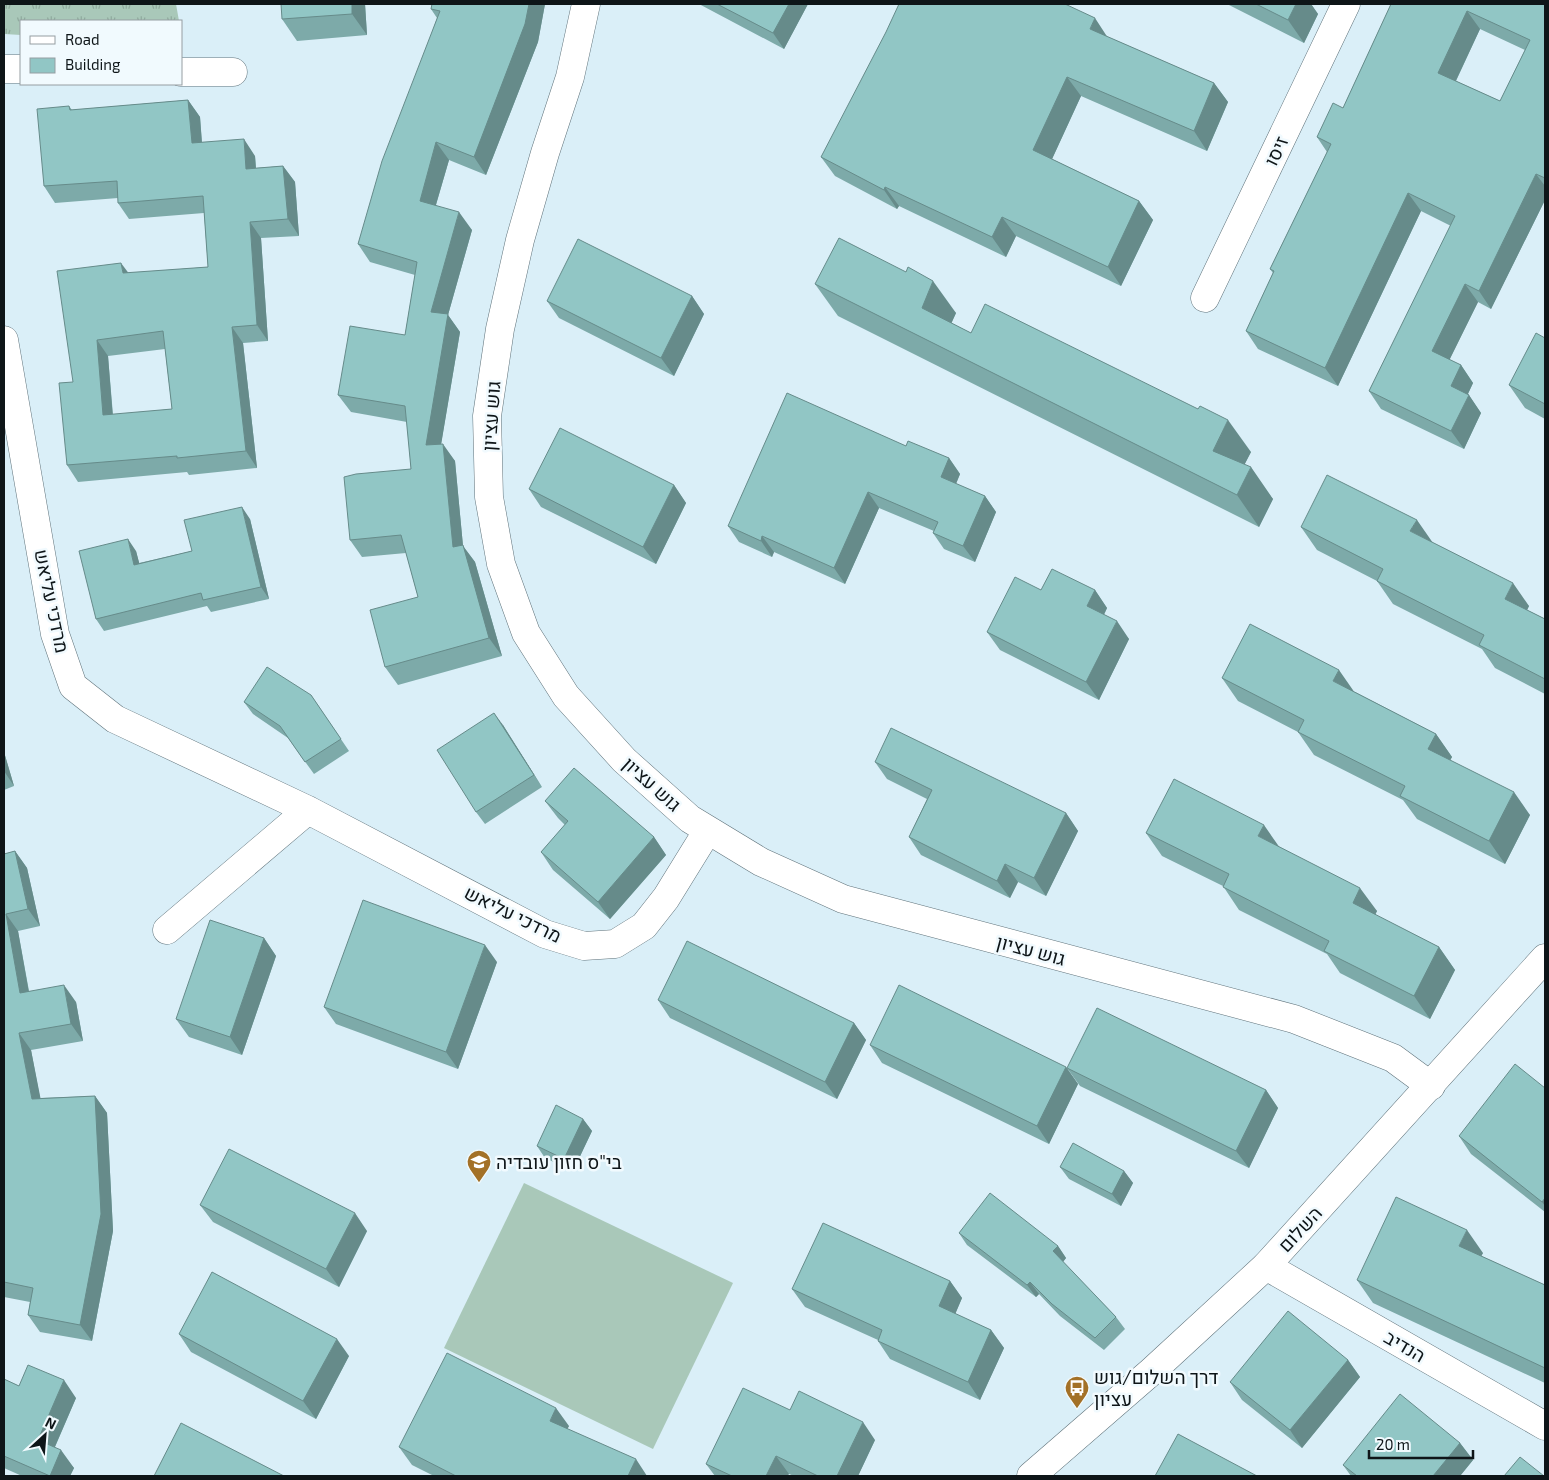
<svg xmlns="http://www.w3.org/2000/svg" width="1549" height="1480" viewBox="0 0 1549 1480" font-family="'Exo 2',Heebo,sans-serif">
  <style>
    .grass { fill: url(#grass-tufts) }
    .garden { fill: #a9c8b9 }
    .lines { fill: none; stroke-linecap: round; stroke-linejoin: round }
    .minor-casing { stroke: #60737b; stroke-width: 29 }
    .tertiary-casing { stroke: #60737b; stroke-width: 29 }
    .minor { stroke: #fff; stroke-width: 28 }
    .tertiary { stroke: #fff; stroke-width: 28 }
    .wall { fill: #7daaa9; fill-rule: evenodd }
    .shaded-wall { fill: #668b8a }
    .building { fill: #91c6c5; stroke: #668b8a; fill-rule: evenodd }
    .labels { text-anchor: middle; stroke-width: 5; stroke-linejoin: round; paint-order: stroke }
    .street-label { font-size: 19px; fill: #0e1518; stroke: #f1fafe }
    .poi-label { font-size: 19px; fill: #0e1518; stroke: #f1fafe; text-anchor: start }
  </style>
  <defs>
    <pattern id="grass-tufts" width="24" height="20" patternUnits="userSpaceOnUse" patternTransform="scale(1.25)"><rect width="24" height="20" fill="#a9c8b9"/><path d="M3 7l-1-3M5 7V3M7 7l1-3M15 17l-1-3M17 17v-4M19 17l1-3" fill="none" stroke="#90ab9e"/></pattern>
  </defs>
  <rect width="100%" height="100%" fill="#daeff8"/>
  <path class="grass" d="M4,4H176L179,21H21V35L4,34Z"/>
  <path class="garden" d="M524,1183L733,1283L653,1449L444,1348Z"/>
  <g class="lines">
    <defs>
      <path id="minor" d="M586,4L570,77L545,153L520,240L500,329L487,416L489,497L501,564L526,633L566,696L624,760L690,819L761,862L843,899L1294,1019L1393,1058L1431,1086
        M4,69H21
        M181,72H233
        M1205,298L1346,4
        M4,340L55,634L73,686L115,719L308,810L545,934L584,946L615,944L644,926L666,898L708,830
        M167,930L308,810
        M1266,1266L1545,1426"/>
      <path id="tertiary" d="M1031,1476L1152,1371L1266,1266L1545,958"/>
    </defs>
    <use href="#minor" class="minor-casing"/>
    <use href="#tertiary" class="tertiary-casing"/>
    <use href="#minor" class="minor"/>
    <use href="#tertiary" class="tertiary"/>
  </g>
  <path class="wall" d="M365,4L367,35L297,41L282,19Z
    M432,4H545L538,42L486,175L449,160L436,205L472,230L448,315L460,332L441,444L455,461L463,546L475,562L502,656L398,685L385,667L418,597L406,553L362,557L350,540L411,469L407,422L351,412L338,395L405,335L415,275L370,262L358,244L437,18L431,9Z
    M699,4H808L784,49Z
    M1227,4H1311L1318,14L1304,43Z
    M1391,4H1545V200L1491,309L1478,302L1449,360L1461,365L1473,383L1468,394L1481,413L1464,449L1381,409L1369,391L1451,226L1421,211L1338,386L1258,349L1246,331L1273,273L1270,269L1327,152L1317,137L1343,108ZM1480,29L1525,50L1500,101L1456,81Z
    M1108,37L1214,83L1228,102L1207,151L1081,96L1052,159L1139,201L1153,220L1121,286L1016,236L1006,257L899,206L897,209L835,176L821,157Z
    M188,100L200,117L202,142L255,156L256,168L283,166L295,182L299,236L261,238L268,341L243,343L257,468L189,475L187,472L78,482L67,465L73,382L128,273L208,267L204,213L129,219L118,203V198L55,203L44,186L69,106L72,110ZM165,349L172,409L113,415L108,356Z
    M906,272L956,313L951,323L971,333L1251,452L1244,465L1273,499L1259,527L838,316L815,284Z
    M692,296L704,314L674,376L559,318L547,301Z
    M1545,338V419L1525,408L1509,385Z
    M906,446L949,458L960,474L956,484L985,496L996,512L975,562L944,549L933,533L934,531L879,508L845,584L774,552L772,557L739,542L728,526Z
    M674,485L686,503L656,564L541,507L529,489Z
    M250,519L269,599L211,612L207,606L104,631L96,619L136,551L139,563L192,551Z
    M1301,527L1433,543L1529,606L1527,610L1545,619V694L1495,668L1482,649L1393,604L1377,581L1317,550Z
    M1041,590H1095L1107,608L1104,615L1129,639L1099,700L1000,650L987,632Z
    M1222,678L1355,692L1436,734L1452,757L1450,760L1530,815L1505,864L1417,819L1403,800L1314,755L1298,732L1238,701Z
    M311,695L349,751L314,774L288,738L253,714L244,702Z
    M503,725L542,787L485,824L476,812Z
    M4,752L14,786L4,790Z
    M875,762L1066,813L1078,831L1046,896L1018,882L1010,898L921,855L909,837L927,799L887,779Z
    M545,801L654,837L666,855L610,919L553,870L541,852L565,825L558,818Z
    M1146,833L1279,847L1377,911L1375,915L1439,947L1455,970L1430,1019L1340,973L1327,954L1239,910L1223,886L1162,856Z
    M15,851L27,868L40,926L18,931L29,991L76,1002L83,1041L31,1050L40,1098L95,1096L107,1113L113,1231L92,1341L40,1332L28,1315L30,1302L4,1297V854Z
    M264,938L276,956L242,1055L189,1037L176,1019Z
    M497,962L458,1069L336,1024L324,1007Z
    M658,1000L854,1023L866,1040L837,1099L670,1018Z
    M870,1045L1066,1067L1078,1084L1049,1144L882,1063Z
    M1067,1068L1266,1090L1278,1108L1249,1168L1080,1086Z
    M1545,1088V1212L1471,1154L1459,1136Z
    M583,1119L592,1131L573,1171L545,1158L537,1146Z
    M1060,1167L1124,1171L1133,1183L1121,1206L1069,1179Z
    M200,1205L367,1231L339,1287L213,1222Z
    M959,1233L1058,1246L1066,1258L1063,1262L1116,1317L1125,1329L1104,1350L1060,1316L1039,1294L1036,1297L967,1245Z
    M1483,1253L1481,1256L1545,1285V1383L1373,1303L1357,1280Z
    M950,1281L962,1298L955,1314L991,1330L1004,1348L980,1400L890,1359L878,1341V1340L805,1307L792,1289Z
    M179,1334L349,1356L316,1419L191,1352Z
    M1348,1360L1360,1377L1302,1448L1242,1400L1230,1382Z
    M4,1379L19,1386L76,1398L55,1447L74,1468L70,1476H22L4,1468Z
    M569,1426L567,1429L647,1476H434L412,1465L399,1447Z
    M875,1440L858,1476H794L789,1474L787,1476H715L706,1464Z
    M1460,1443L1473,1460L1460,1476H1351L1343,1465Z"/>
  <path class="shaded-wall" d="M352,4H365L367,35L352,14Z
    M529,4H545L538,42L486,175L474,157Z
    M789,4H808L784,49L773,33Z
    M1296,4H1311L1318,14L1304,43L1288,20Z
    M1467,11L1480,29L1451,91L1438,73Z
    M1095,18L1108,38L1090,29Z
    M1067,77L1081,96L1047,170L1033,150Z
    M1214,83L1228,102L1207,151L1194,131Z
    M188,100L200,117L203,159L192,143Z
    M244,139L255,156L257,185L246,169Z
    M436,142L449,160L432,218L420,201Z
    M283,166L295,182L299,236L288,219Z
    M1536,174L1545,186V200L1491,309L1479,291Z
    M885,187L899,206L897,209L884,190Z
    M1408,193L1421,211L1338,386L1325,368Z
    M1139,201L1153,220L1121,286L1108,267Z
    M459,212L472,230L448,315L460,332L438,463L426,445L431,312Z
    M1002,217L1016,236L1006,257L992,237Z
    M250,222L261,238L268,341L257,325Z
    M121,263L133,279L123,273Z
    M933,281L956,313L944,340L922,308Z
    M1465,284L1478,302L1445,369L1432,351Z
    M692,296L704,314L674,376L661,358Z
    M232,327L243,343L257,468L246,451Z
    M97,340L108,356L114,432L103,415Z
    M1461,365L1473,383L1463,404L1451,386Z
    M1469,395L1481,413L1464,449L1451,431Z
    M1228,420L1251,452L1235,483L1213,451Z
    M443,444L455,461L463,546L475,562L502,656L489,638L453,547Z
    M949,458L960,474L952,493L941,477Z
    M1251,467L1273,499L1259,527L1237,495Z
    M674,485L686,503L656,564L643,547Z
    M868,492L879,508L845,584L834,568Z
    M985,496L996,512L975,562L963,546Z
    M242,507L250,519L269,599L261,587Z
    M1417,520L1433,543L1410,531Z
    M762,536L774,552L772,557L761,541Z
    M128,539L136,551L143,577L134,565Z
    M1513,583L1529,606L1521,622L1505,599Z
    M1095,590L1107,608L1099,624L1087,606Z
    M1117,621L1129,639L1099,700L1086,682Z
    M1339,670L1355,693L1333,681Z
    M494,713L503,725L542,787L534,775Z
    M1436,734L1452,757L1444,772L1428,749Z
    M4,752L14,786L4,771Z
    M1514,792L1530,815L1505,864L1489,841Z
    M1066,813L1078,831L1046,896L1034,878Z
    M1264,825L1280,848L1258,836Z
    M654,837L666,855L610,919L598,902Z
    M15,851L27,868L40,926L28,909Z
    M1005,864L1018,882L1010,898L997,881Z
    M1360,888L1377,911L1369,926L1353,903Z
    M6,914L18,931L32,1010L20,993Z
    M264,938L276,956L242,1055L230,1037Z
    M485,945L497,962L458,1069L446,1052Z
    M1439,947L1455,970L1430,1019L1414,996Z
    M64,985L76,1002L83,1041L71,1024Z
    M854,1023L866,1040L837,1099L825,1082Z
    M19,1033L31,1050L44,1116L32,1099Z
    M1066,1067L1078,1084L1049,1144L1037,1126Z
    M1266,1090L1278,1108L1249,1168L1236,1151Z
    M95,1096L107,1113L113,1231L92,1341L80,1325Z
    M583,1119L592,1131L573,1171L564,1159Z
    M1124,1171L1133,1183L1121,1206L1112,1194Z
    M1545,1198V1206L1542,1202Z
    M355,1213L367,1231L339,1287L326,1269Z
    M1467,1230L1483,1253L1475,1268L1459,1246Z
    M1058,1246L1066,1258L1062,1263L1053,1251Z
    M950,1281L962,1298L951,1324L939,1306Z
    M1030,1282L1039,1294L1036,1297L1027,1285Z
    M991,1330L1004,1348L980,1400L968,1382Z
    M337,1339L349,1356L316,1419L303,1401Z
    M1348,1360L1360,1377L1302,1448L1290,1430Z
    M64,1380L76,1398L50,1458L38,1440Z
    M556,1408L569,1426L562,1439L550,1421Z
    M863,1422L875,1440L858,1476H837Z
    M1460,1443L1473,1460L1460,1476H1433Z
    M61,1450L74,1468L70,1476H50Z
    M776,1456L789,1474L787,1476H766Z
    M636,1459L647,1476H628Z"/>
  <path class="building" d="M281,4H352V14L282,19Z
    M432,4H529L525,24L474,157L436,142L420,201L459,212L431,312L448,314L426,445L443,444L453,547L463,545L489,638L385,667L370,610L418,597L401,535L350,540L344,477L356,474L411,469L405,406L338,395L350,326L405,335L417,262L358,244L382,161L440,11L431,9Z
    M717,4H789L773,33Z
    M899,4H1065L1095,18L1090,29L1214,83L1194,131L1067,77L1033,150L1139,201L1108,267L1002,217L992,237L885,187L884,190L821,157L886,32Z
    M1256,4H1296L1288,20Z
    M1391,4H1545V178L1536,174L1479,291L1465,284L1432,351L1461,365L1451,386L1469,395L1451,431L1369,391L1455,216L1408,193L1325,368L1246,331L1274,271L1270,269L1331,144L1317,137L1333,103L1343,108ZM1467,11L1530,40L1500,101L1438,73Z
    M188,100L192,143L244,139L246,169L283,166L288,219L250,222L257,325L232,327L246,451L177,458V456L67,465L59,383L73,382L57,271L121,263L123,273L208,267L203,196L118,203L117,181L44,186L37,109L69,106L70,110ZM163,331L172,409L103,415L97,340Z
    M839,238L906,272L908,267L933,281L922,308L971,333L985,304L1198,409L1200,406L1228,420L1213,451L1251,467L1237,495L815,284Z
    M578,239L692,296L661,358L547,301Z
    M1536,333L1545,338V404L1509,385Z
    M787,393L906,446L908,441L949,458L941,477L985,496L963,546L933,533L938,522L868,492L834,568L762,536L761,541L728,526Z
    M560,428L674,485L643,547L529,489Z
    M1327,475L1417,520L1410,531L1513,583L1505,599L1545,619V679L1479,645L1484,635L1377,581L1383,569L1301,527Z
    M242,507L261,587L203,600L201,593L96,619L79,551L128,539L134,565L192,551L184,520Z
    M1052,569L1095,590L1087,606L1117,621L1086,682L987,632L1015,577L1041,590Z
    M1250,624L1339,670L1333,681L1436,734L1428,749L1514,792L1489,841L1400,796L1405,786L1298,732L1304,720L1222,678Z
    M267,667L311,695L341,739L305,762L280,726L244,702Z
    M494,713L534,775L476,812L437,750Z
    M891,728L1066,813L1034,878L1005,864L997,881L909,837L932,790L875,762Z
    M574,768L654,837L598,902L541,852L568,821L545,801Z
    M1174,779L1264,825L1258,836L1360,888L1353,903L1439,947L1414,996L1324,951L1329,941L1223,887L1229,874L1146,833Z
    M15,851L28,909L6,914L20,993L64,985L71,1024L19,1033L32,1099L95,1096L101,1214L80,1325L28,1315L33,1288L4,1282V854Z
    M363,900L485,945L446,1052L324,1007Z
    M210,920L264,938L230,1037L176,1019Z
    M687,941L854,1023L825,1082L658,1000Z
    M899,985L1066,1067L1037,1126L870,1045Z
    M1097,1008L1266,1090L1236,1151L1067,1068Z
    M1515,1064L1545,1088V1198L1542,1202L1459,1136Z
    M556,1105L583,1119L564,1159L537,1146Z
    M1073,1143L1124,1171L1112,1194L1060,1167Z
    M229,1149L355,1213L326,1269L200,1205Z
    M990,1193L1058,1246L1053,1251L1116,1317L1095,1338L1052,1304L1030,1282L1027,1285L959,1233Z
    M1396,1197L1467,1230L1459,1246L1545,1285V1368L1357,1280Z
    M823,1223L950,1281L939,1306L991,1330L968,1382L878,1341L882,1330L792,1289Z
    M212,1272L337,1339L303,1401L179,1334Z
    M1288,1311L1348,1360L1290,1430L1230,1382Z
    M447,1353L556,1408L550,1421L636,1459L628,1476H456L399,1447Z
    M28,1365L64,1380L38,1440L61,1450L50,1476L4,1456V1379L19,1386Z
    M743,1388L790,1410L799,1391L863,1422L837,1476H818L776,1456L766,1476H732L706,1464Z
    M1400,1394L1460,1443L1433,1476H1357L1343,1465Z
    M181,1423L284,1476H154Z
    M1178,1434L1257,1476H1155Z
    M1520,1457L1544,1476H1504Z"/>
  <defs>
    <symbol id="school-pin" viewBox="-11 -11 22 30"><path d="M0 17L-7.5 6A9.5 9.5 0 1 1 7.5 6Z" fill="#a37127" stroke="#f1fafe"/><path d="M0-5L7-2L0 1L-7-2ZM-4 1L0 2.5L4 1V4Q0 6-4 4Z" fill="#fff"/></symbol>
    <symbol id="bus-pin" viewBox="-11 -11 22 30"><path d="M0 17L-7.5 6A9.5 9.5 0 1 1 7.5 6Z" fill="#a37127" stroke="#f1fafe"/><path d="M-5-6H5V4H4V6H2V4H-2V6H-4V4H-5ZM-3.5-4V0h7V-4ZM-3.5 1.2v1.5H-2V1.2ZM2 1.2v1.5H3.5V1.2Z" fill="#fff"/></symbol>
  </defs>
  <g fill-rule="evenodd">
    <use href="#school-pin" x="465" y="1148" width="28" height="38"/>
    <use href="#bus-pin" x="1063" y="1374" width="28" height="38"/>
  </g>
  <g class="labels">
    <g class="street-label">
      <text transform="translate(1276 151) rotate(-64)" y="7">זיסו</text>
      <text transform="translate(491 416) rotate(-86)" y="7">גוש עציון</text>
      <text transform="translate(52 601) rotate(78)" y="7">מרדכי עליאש</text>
      <text transform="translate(652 784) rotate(42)" y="7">גוש עציון</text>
      <text transform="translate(513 914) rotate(26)" y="7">מרדכי עליאש</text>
      <text transform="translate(1031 950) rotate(15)" y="7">גוש עציון</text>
      <text transform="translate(1300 1229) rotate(-47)" y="7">השלום</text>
      <text transform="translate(1405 1346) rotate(30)" y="7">הנדיב</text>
    </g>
    <g class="poi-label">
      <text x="496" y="1169">בי"ס חזון עובדיה</text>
      <text x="1094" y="1384">דרך השלום/גוש<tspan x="1094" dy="22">עציון</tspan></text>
    </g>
  </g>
  <rect width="1549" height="1480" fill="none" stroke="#0e1518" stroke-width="10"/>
  <rect x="20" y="20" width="162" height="65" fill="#f1fafe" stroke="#969ea2"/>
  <rect x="30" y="36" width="25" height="8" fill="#ffffff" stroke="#969ea2"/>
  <text x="65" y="45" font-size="15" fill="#0e1518">Road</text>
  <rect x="30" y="58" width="25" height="15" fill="#91c6c5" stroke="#969ea2"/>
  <text x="65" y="70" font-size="15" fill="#0e1518">Building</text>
  <g transform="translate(45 1435) rotate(26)" stroke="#f1fafe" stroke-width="4" paint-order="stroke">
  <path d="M0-4L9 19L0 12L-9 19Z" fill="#0e1518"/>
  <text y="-8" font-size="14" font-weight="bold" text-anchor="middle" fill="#0e1518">N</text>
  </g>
  <path d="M1369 1450v8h104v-8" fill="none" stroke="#0e1518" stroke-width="2.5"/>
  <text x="1376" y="1450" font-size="15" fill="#0e1518" stroke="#f1fafe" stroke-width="4" paint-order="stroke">20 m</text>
</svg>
